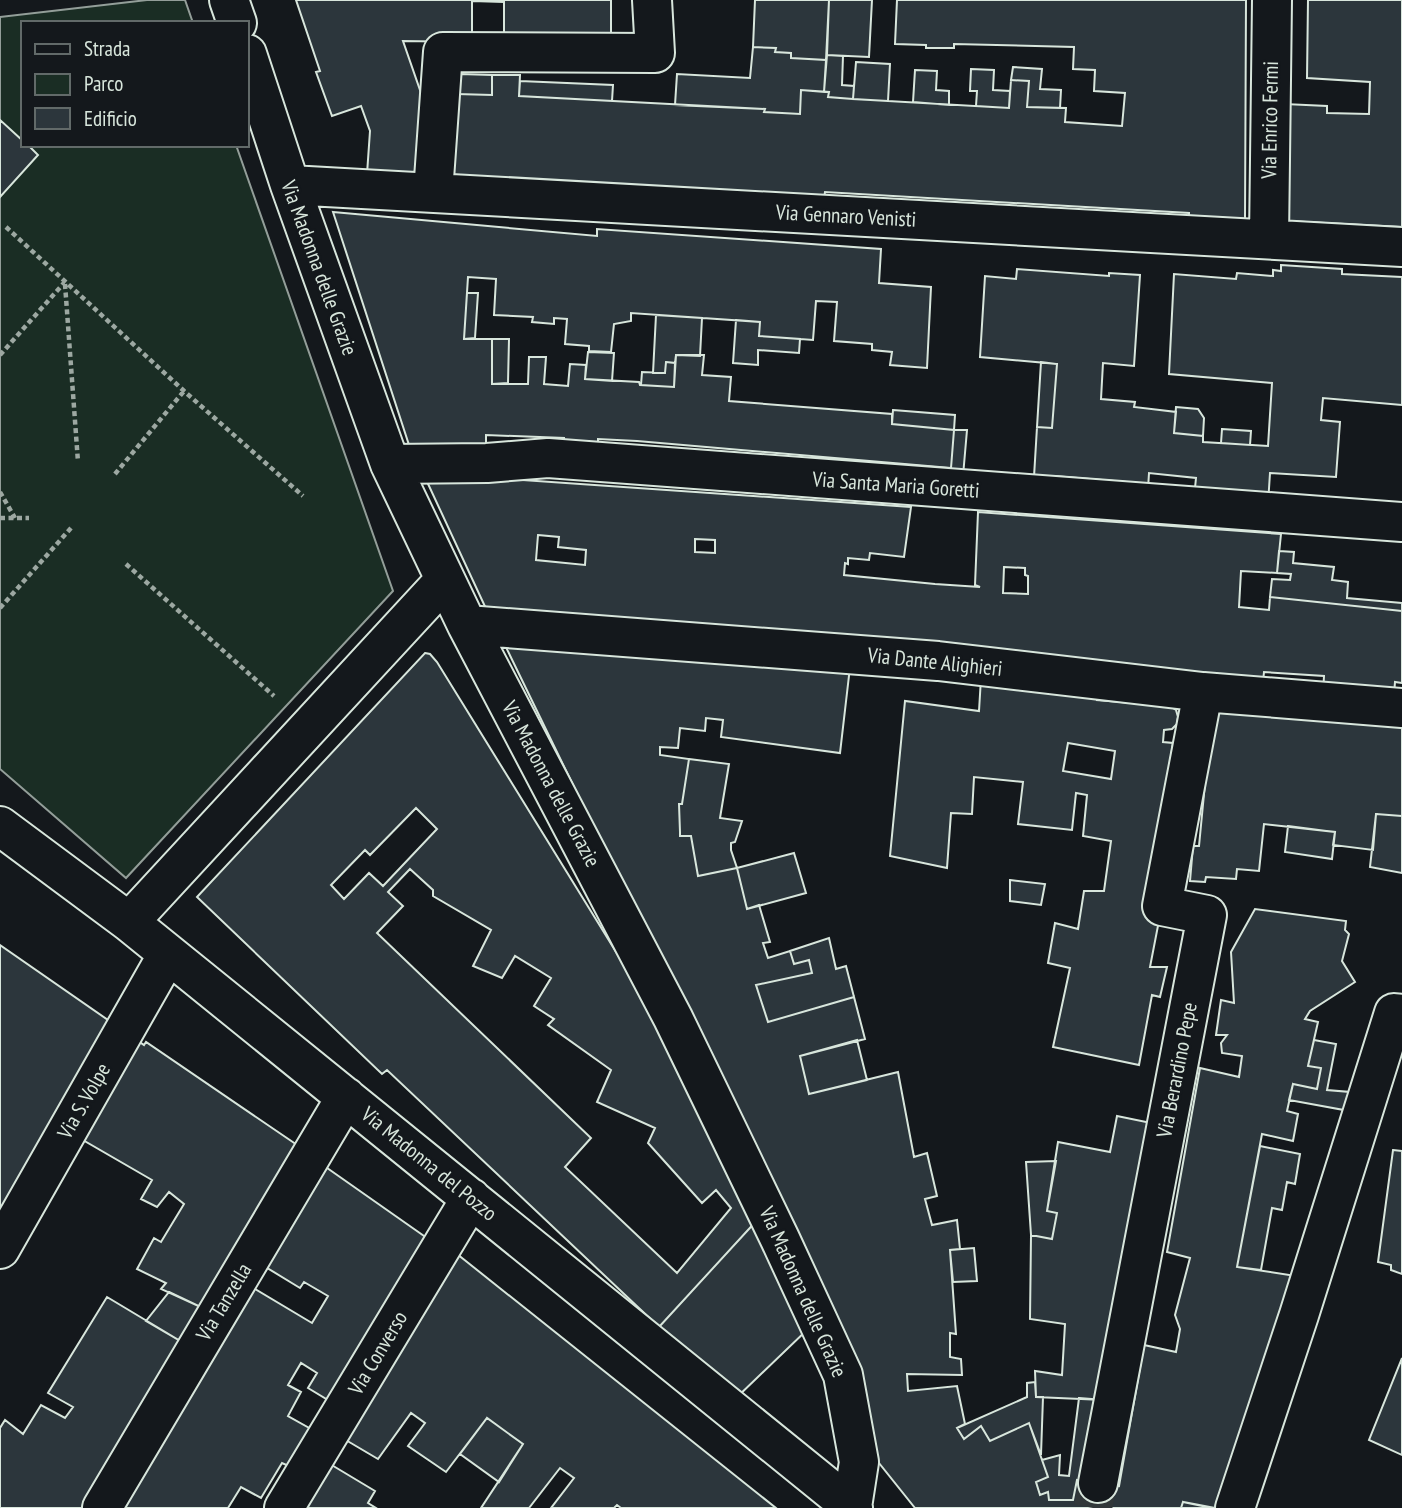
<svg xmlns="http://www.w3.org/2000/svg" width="1402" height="1508" viewBox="0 0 1402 1508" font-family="'PT Sans Narrow',sans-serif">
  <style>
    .green { fill: #1a2d24; stroke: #939e99; stroke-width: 2 }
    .building { fill: #2c363c; stroke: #d8e6dc; stroke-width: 2; fill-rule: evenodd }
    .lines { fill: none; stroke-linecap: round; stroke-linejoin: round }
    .minor-tunnel { stroke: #313739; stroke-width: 38; stroke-dasharray: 38 19; stroke-linecap: butt }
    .minor-casing { stroke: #d8e6dc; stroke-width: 42 }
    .path { stroke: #9da8a2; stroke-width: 4.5; stroke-dasharray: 5 3.5; stroke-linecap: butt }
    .minor { stroke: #14181c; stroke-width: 38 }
    .labels { text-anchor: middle; stroke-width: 5; stroke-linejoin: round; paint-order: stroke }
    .street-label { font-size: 21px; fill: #d8e6dc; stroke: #14181c }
  </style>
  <rect width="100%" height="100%" fill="#14181c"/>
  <path class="green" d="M147,0H185L193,23H23V145H236L393,591L126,878L0,769V17Z"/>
  <path class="building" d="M296,0H611V37L504,39V2L472,1V42L403,41L421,93L417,177L367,174L370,131L361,106L332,116L316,72L320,71Z
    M755,0H829L826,60L791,58V53L775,52L776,48L753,47Z
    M829,0H872L869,57L827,55Z
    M897,0H1246L1245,219L1189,216V213L825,192L824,198L452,176L457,94L492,95V75H520L519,96L765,109L764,112L800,114L801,90L829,92L828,97L853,99L1009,108L1011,80L1029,81L1027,107L1066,108L1065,122L1122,126L1125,93L1094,91L1095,70L1073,69L1074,47L954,44V48H926V45L895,44Z
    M1308,0H1402V227L1287,221L1285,104L1327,106V113L1369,114L1370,82L1307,78Z
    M753,47L776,48L775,52L791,53V58L826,60L824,92L801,90L800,114L764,112L765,109L675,105L677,74L750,78Z
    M827,55L843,56L842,85L854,86L853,99L828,97L829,92H824Z
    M856,62L890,64L888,101L853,99Z
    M1013,67L1042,69L1040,89L1061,90L1060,108L1027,107L1029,81L1011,80Z
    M971,69L994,70L993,90L1010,91L1009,108L976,106L977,91H970Z
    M915,70L937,71L936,90L949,91V105L913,102Z
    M460,74L492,75V95L457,94Z
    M520,81L613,85L612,101L519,96Z
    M0,120L23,141V145H28L38,155L0,197Z
    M333,212L597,236V229L881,249L879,283L931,287L927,368L890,365L892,352L872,350V344L834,341L837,302L816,301L813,340L759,336L760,322L631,313V321L614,324L611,352L589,351V346L565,344L567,319L554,318V324L532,322L533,317L494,315L496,279L468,277L464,339H492V384H528L529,357H546L544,384L568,386L570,364L586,365L585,379L639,382L640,385L674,387L676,355H704L702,375L731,377L729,401L892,414V424L954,430L951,468L637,441L598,439V443L564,440V438L486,435V452L410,448Z
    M1281,265L1342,269V274L1402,277V405L1323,398L1321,420L1340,422L1336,477L1270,473L1268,504L1194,498L1196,478L1149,473L1148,489L1126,482L1055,476V480L1034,477L1037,427L1052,428L1057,364L980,357L985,276L1016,279L1017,269L1109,276V273L1140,275L1134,366L1103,363L1101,399L1135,402L1134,407L1176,412L1174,433L1203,436V442L1268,446L1272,383L1169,374L1174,274L1236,279L1237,273L1273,276V270L1281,271Z
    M467,293H478L475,338L464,339Z
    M656,315L702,318L700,356L676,355L675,363L666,362L665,373H653Z
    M736,320L760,322L759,336L800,339L799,353L758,350V365L733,363Z
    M492,339H509L508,383L492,384Z
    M588,352L614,353L612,381L585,379Z
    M666,362L675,363L674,387L641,385L642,372L665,373Z
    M1041,362L1057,364L1052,428L1037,427Z
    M1176,407L1198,409L1204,418L1203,436L1174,433Z
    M893,410L955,415L954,430L892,424Z
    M1222,429L1251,431L1250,445L1221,443Z
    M954,430H967L963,476L805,463V456L951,468Z
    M423,473L911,507L904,557L870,553L869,560L848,558V564L845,563L844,575L935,584L980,587L975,585L978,512L1281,534L1277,573L1241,571L1239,607L1269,610L1270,597L1402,611V683L1395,682L1394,695L1323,693L1324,676L1264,672L1263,682L488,613ZM538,535L559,537L558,547L586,550L585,565L536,560ZM695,539L715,540V553L695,552ZM1004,567L1025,568V575L1028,576V594L1003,593Z
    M1279,551L1294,552L1293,563L1334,567L1332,580L1348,582L1347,598L1402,603V611L1270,597L1272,579L1290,580L1291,574L1277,573Z
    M502,639L850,667L840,753L721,737L723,720L706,718L705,731L680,728L678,748L660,747V755L689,759L682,804H679L680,832V836H691L698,876L737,868L747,909L759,905L770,942L763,943L768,958L790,951L794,964L809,960L812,973L756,985L768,1022L854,997L865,1039L800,1056L809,1094L898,1072L914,1157L927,1153L937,1196L925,1199L932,1225L957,1220L960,1249L950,1250L956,1334L950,1333V1357L961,1359L962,1375L907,1374L908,1391L957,1386L965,1424L957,1428L964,1439L981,1426L990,1441L1029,1423L1048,1477L1036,1482L1040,1495L1048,1492L1049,1500H1073L1077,1480L1119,1486L1144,1345L1176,1352L1180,1329L1175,1315L1190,1258L1167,1252L1200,1068L1239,1077L1242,1056L1222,1053L1221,1043L1227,1035H1216L1221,1000L1234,1003L1231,952L1255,909L1346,921L1345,930L1349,934L1342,961L1355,982L1310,1011L1305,1019L1318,1022L1308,1066L1321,1068L1317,1089L1293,1084L1287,1111L1298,1114L1293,1141L1262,1134L1237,1267L1296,1276L1215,1508L1183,1502L1181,1508H915L875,1458L608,857Z
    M425,653L430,654L437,662L655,1015L759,1218L659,1327L387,1070L382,1074L197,897ZM416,808L437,829L383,886L369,873L344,899L331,885L365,850L370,855ZM410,869L433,890V896L491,930L473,966L502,978L515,956L551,978L534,1006L554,1019L548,1025L611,1070L597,1102L655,1128L648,1143L702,1203L716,1190L731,1208L677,1273L565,1167L591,1138L377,933L403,906L388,892Z
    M981,678L1098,688L1097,700L1170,706L1176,710L1178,717L1177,724L1172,729L1164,730L1163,742L1173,743L1165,796L1163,900L1150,967H1167L1160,997L1152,995L1139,1065L1053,1047L1070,968L1048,963L1055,923L1078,929L1084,891H1104L1111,841L1083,836L1087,795L1076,793L1072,830L1018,824L1023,782L974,777L972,814L951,813L947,868L890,856L905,701L979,711ZM1068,743L1115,751L1111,779L1063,771Z
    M1213,700L1402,719V816L1376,814L1373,850L1333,845L1335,832L1264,824L1259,871L1237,869L1236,879L1206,877L1205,882L1190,881L1193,846H1199Z
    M689,759L729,764L720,818L742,821L735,842L731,843V850L737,868L698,876L691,836H680V832L679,804H682Z
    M1376,814L1402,816V873L1370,867Z
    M1288,826L1335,832L1332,859L1285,852Z
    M794,853L806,893L747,909L737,868Z
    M1010,880L1045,884L1041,905L1010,901Z
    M829,938L836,969L846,966L854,997L768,1022L756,985L812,973L809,960L794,964L790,951Z
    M0,945L144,1045L146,1042L303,1149L207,1310L161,1289L166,1283L137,1269L154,1238L161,1242L184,1204L169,1192L157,1207L141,1199L152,1180L81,1139L0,1226Z
    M857,1040L867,1080L809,1094L800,1056Z
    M1314,1040L1336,1044L1327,1090L1350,1092L1344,1110L1289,1100L1293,1084L1317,1089L1321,1068L1308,1066Z
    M1117,1116L1156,1124L1103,1400L1036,1397L1035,1371L1062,1375L1065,1324L1030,1319L1031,1235L1052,1239L1057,1213L1047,1211L1058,1142L1110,1152Z
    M1260,1146L1300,1154L1295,1184L1287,1182L1282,1210L1272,1208L1261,1270L1237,1267Z
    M1393,1150L1402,1151V1274L1391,1270V1265L1378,1262Z
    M1056,1161L1047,1211L1057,1213L1052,1239L1031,1235L1026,1162Z
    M320,1163L434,1243L338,1406L308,1388L317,1373L301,1363L288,1385L301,1392L288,1416L320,1434L298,1470L282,1463L261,1498L241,1487L228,1508H114L245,1283L312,1323L328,1296L304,1282L300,1288L259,1263Z
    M759,1218L809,1328L734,1400L659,1327Z
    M974,1248L977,1281L953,1282L950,1250Z
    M452,1250L776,1508H621L617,1505L614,1508H551L574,1478L560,1468L529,1508H481L523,1444L487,1418L446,1472L408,1446L425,1423L411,1413L378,1459L339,1436Z
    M169,1292L207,1310L187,1345L146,1321Z
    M107,1297L187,1345L91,1508H0V1428L5,1420L23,1434L41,1405L65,1418L73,1407L48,1393Z
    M1402,1358V1455L1369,1440Z
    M1035,1382L1036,1397H1043L1041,1455L1029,1423L990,1441L981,1426L964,1439L957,1428L1027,1397V1383Z
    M1079,1398L1103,1400L1083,1481L1077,1480L1073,1500H1049L1048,1492L1040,1495L1036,1482L1048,1477L1042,1460L1060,1455L1059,1475L1069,1476Z
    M487,1418L523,1444L499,1482L460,1454Z
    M325,1461L375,1491L368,1503L376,1508H303Z
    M1183,1502L1212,1508H1181Z"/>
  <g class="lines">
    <path class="minor-tunnel" d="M1093,1508L1098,1483"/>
    <defs>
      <path id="minor" d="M229,0L237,23
        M247,54L290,185L390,464L467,625L673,1018L780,1239L843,1375L859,1462L852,1507
        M290,185L1402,247
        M433,193L443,52L655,53L652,0
        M1269,239L1272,0
        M390,464L487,463L548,458L1402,522
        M467,625L938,661L1203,692L1402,708
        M0,826L129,922L853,1508
        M129,922L445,580
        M0,1249L168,954
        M1098,1483L1207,915L1162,906L1203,692
        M102,1508L346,1097
        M284,1508L471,1198
        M1235,1508L1299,1315L1394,1013L1402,1014"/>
    </defs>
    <use href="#minor" class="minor-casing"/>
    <path class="path" d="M6,227L184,391L303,496
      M65,284L78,462
      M0,355L64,283
      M115,474L184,391
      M0,492L15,518
      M0,518H29
      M126,564L274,696
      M0,608L71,528"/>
    <use href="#minor" class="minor"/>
  </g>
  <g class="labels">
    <g class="street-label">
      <text transform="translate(1270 120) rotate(-89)" y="7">Via Enrico Fermi</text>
      <text transform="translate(846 216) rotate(3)" y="7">Via Gennaro Venisti</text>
      <text transform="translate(319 268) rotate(70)" y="7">Via Madonna delle Grazie</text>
      <text transform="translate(896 485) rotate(4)" y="7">Via Santa Maria Goretti</text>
      <text transform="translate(935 662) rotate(6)" y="7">Via Dante Alighieri</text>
      <text transform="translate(551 784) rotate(62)" y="7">Via Madonna delle Grazie</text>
      <text transform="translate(1177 1070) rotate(-79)" y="7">Via Berardino Pepe</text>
      <text transform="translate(84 1101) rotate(-60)" y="7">Via S. Volpe</text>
      <text transform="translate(429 1164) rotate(39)" y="7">Via Madonna del Pozzo</text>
      <text transform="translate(803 1292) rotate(66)" y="7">Via Madonna delle Grazie</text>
      <text transform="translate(224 1302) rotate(-59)" y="7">Via Tanzella</text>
      <text transform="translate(378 1353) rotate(-59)" y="7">Via Converso</text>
    </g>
  </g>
  <rect x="21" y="21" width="228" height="126" fill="#14181c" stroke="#626a69" stroke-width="2"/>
  <rect x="35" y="44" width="35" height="10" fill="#14181c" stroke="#626a69" stroke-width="2"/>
  <text x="84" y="56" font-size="21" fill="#d8e6dc">Strada</text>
  <rect x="35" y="74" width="35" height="21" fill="#1a2d24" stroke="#626a69" stroke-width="2"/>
  <text x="84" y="91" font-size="21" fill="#d8e6dc">Parco</text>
  <rect x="35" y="108" width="35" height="21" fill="#2c363c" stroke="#626a69" stroke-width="2"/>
  <text x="84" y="126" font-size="21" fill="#d8e6dc">Edificio</text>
</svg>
